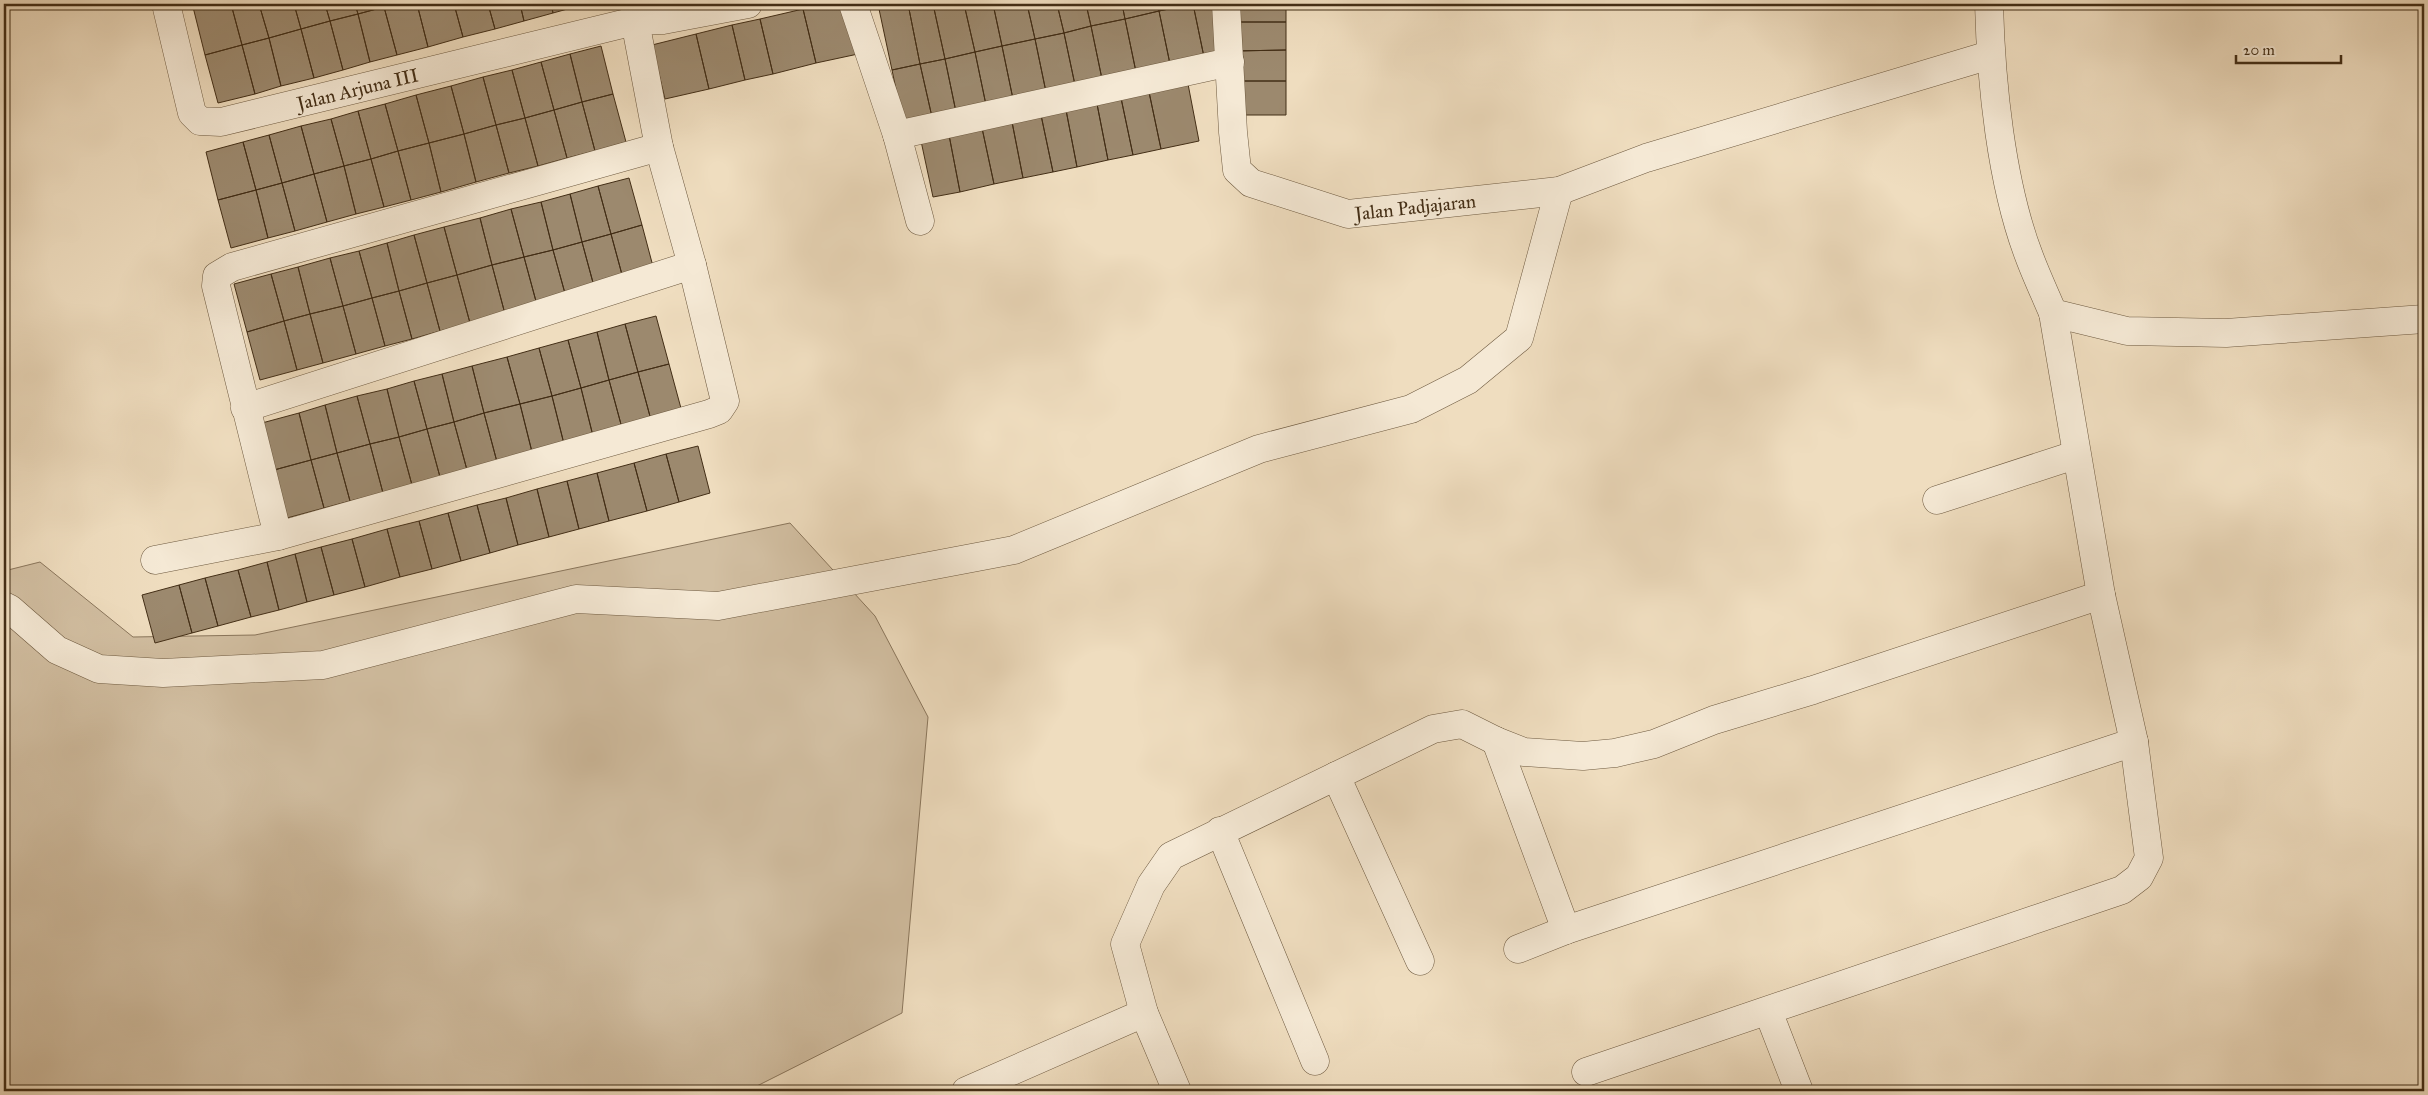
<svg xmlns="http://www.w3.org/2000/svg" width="2428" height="1095" viewBox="0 0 2428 1095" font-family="'IM FELL Great Primer',serif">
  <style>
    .green { fill: #d2bfa2; stroke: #8a765c }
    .building { fill: #9c896e; stroke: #432e16 }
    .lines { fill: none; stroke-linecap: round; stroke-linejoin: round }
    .minor-casing { stroke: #6e5a40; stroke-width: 29 }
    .tertiary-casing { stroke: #6e5a40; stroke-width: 29 }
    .minor { stroke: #f5e9d5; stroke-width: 28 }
    .tertiary { stroke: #f5e9d5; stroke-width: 28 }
    .labels { text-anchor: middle; stroke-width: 4.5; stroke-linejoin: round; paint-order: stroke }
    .street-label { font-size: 19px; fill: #432e16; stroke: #f5e9d5 }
  </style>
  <rect width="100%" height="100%" fill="#efddbf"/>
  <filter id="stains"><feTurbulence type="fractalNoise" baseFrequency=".004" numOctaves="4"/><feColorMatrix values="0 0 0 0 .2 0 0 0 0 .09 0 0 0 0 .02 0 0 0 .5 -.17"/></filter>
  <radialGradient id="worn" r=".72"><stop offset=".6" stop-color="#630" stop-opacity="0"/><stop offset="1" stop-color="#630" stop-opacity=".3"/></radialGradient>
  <path class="green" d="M790,523L875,616L928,717L902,1013L747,1091H4V571L40,562L133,637L255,635Z"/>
  <path class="building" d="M205,4H231L242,45L205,55L193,7Z
    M231,4H259L269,38L242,45Z
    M259,4H294L301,29L269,38Z
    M294,4H325L330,21L301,29Z
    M325,4H355L358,14L330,21Z
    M355,4H384V7L358,14Z
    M396,4H417L428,47L397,55L384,7Z
    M417,4H454L463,37L428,47Z
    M454,4H488L495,29L463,37Z
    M488,4H520L524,21L495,29Z
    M520,4H551L553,13L524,21Z
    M551,4H581L582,5L553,13Z
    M824,4H846L858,54L816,63L803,9Z
    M901,4H908L920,64L892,70L879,9Z
    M908,4H933L945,59L920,64Z
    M933,4H964L975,52L945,59Z
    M964,4H993L1002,46L975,52Z
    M993,4H1027L1035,39L1002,46Z
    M1027,4H1057L1064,33L1035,39Z
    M1057,4H1086L1091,26L1064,33Z
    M1086,4H1122L1125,19L1091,26Z
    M1122,4H1157L1159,11L1125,19Z
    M1157,4H1193L1159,11Z
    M1193,4H1219L1227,52L1204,57Z
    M1193,4L1204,57L1170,64L1159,11Z
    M1235,4H1286V22H1235Z
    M384,7L397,55L370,62L358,14Z
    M803,9L816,63L773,74L760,19Z
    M1159,11L1170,64L1136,72L1125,19Z
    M358,14L370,62L343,70L330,21Z
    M760,19L773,74L745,80L732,25Z
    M1125,19L1136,72L1102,79L1091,26Z
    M330,21L343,70L314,78L301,29Z
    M1235,22H1286V50L1235,51Z
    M732,25L745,80L709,89L696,34Z
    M1091,26L1102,79L1075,85L1064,33Z
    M301,29L314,78L281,86L269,38Z
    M1064,33L1075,85L1046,92L1035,39Z
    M696,34L709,89L665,99L652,45Z
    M269,38L281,86L255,94L242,45Z
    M1035,39L1046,92L1013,99L1002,46Z
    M242,45L255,94L218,103L205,55Z
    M601,46L613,94L582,102L570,54Z
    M1002,46L1013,99L986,105L975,52Z
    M1286,50V81H1235V51Z
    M975,52L986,105L956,112L945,59Z
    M570,54L582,102L554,110L541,62Z
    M945,59L956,112L932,117L920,64Z
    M541,62L554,110L525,118L512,70Z
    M920,64L932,117L903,123L892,70Z
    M512,70L525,118L496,125L483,77Z
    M483,77L496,125L464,134L451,86Z
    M1235,81H1286V115H1235Z
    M1188,84L1199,141L1161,149L1149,92Z
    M451,86L464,134L429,143L416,95Z
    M1149,92L1161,149L1133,155L1121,98Z
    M613,94L626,142L595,151L582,102Z
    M416,95L429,143L398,151L385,104Z
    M1121,98L1133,155L1108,160L1097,104Z
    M582,102L595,151L567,158L554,110Z
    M385,104L398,151L371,159L358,111Z
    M1097,104L1108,160L1077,167L1066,110Z
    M554,110L567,158L538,166L525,118Z
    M1066,110L1077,167L1053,172L1041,115Z
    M358,111L371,159L344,166L331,119Z
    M1041,115L1053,172L1023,178L1012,122Z
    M525,118L538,166L509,173L496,125Z
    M331,119L344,166L314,174L301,126Z
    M1012,122L1023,178L994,184L982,128Z
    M496,125L509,173L476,182L464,134Z
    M301,126L314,174L282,183L269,135Z
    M982,128L994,184L960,192L949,135Z
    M464,134L476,182L441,192L429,143Z
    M269,135L282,183L256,190L243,142Z
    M949,135L960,192L933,197L921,141Z
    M243,142L256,190L218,200L206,152Z
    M429,143L441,192L411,200L398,151Z
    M398,151L411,200L384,207L371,159Z
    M371,159L384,207L356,214L344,166Z
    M344,166L356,214L327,222L314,174Z
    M314,174L327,222L295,231L282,183Z
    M629,178L642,225L611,234L598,186Z
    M282,183L295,231L268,238L256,190Z
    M598,186L611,234L582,242L570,194Z
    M256,190L268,238L231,248L218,200Z
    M570,194L582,242L553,250L541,202Z
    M541,202L553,250L524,257L511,209Z
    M511,209L524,257L492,265L480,218Z
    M480,218L492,265L457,275L444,227Z
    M642,225L655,274L624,282L611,234Z
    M444,227L457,275L427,283L414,235Z
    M611,234L624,282L595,290L582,242Z
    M414,235L427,283L399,291L387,243Z
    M582,242L595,290L566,297L553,250Z
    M387,243L399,291L372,298L359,251Z
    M553,250L566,297L537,305L524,257Z
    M359,251L372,298L343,306L330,258Z
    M524,257L537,305L505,314L492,265Z
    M330,258L343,306L310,314L298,267Z
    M492,265L505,314L470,323L457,275Z
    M298,267L310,314L284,321L271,274Z
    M271,274L284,321L247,332L234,284Z
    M457,275L470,323L440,331L427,283Z
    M427,283L440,331L412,339L399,291Z
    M399,291L412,339L385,346L372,298Z
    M372,298L385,346L356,354L343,306Z
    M343,306L356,354L323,363L310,314Z
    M310,314L323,363L297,370L284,321Z
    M656,316L669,364L638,372L625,324Z
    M284,321L297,370L260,380L247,332Z
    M625,324L638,372L609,380L597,332Z
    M597,332L609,380L581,388L568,340Z
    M568,340L581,388L552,396L539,348Z
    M539,348L552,396L520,404L507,357Z
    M507,357L520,404L484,413L472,366Z
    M669,364L682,412L651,420L638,372Z
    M472,366L484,413L454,422L442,374Z
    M638,372L651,420L622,428L609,380Z
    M442,374L454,422L427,429L414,381Z
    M609,380L622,428L593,436L581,388Z
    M414,381L427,429L399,437L387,389Z
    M581,388L593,436L564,444L552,396Z
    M387,389L399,437L370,444L357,396Z
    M357,396L370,444L337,453L325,405Z
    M552,396L564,444L532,452L520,404Z
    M520,404L532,452L497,462L484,413Z
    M325,405L337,453L311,460L299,413Z
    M299,413L311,460L274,470L262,423Z
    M484,413L497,462L467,470L454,422Z
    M454,422L467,470L440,477L427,429Z
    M427,429L440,477L412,485L399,437Z
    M399,437L412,485L383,493L370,444Z
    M370,444L383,493L350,501L337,453Z
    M698,446L710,493L679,502L666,454Z
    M337,453L350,501L324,508L311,460Z
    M666,454L679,502L647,511L634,463Z
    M311,460L324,508L287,518L274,470Z
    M634,463L647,511L609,521L597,473Z
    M597,473L609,521L579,529L567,481Z
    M567,481L579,529L549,537L537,489Z
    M537,489L549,537L518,545L506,498Z
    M506,498L518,545L490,553L477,505Z
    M477,505L490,553L461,561L448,513Z
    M448,513L461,561L432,569L419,521Z
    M419,521L432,569L400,577L387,529Z
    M387,529L400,577L365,587L352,539Z
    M352,539L365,587L334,595L321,547Z
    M321,547L334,595L307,602L295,554Z
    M295,554L307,602L279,610L267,562Z
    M267,562L279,610L251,617L238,570Z
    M238,570L251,617L218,626L205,578Z
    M205,578L218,626L192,633L179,585Z
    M179,585L192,633L155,643L142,595Z"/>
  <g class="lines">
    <defs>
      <g id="minor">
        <path id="s1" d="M166,4L192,113L200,121L221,122L635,21L663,20L748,4"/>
        <path d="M853,4L897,135L920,221"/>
        <path id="s2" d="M1226,4L1233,132L1237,170L1251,183L1348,214L1559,191L1646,158L1990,55"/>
        <path d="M897,135L1230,62"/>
        <path d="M245,408L692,265"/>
        <path d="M1937,500L2075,455"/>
        <path d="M278,536L216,286L217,276L232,267L659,147"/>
        <path d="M155,560L278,536L709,414L719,410L725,401L692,265L659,147L635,21"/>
        <path d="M4,606L10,609L57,650L99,669L163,673L323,665L576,599L718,606L1014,550L1259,449L1411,409L1468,380L1519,338L1559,191"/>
        <path d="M1496,741L1566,930"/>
        <path d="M1336,776L1420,961"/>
        <path d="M1220,831L1315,1061"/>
        <path d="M1518,949L1566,930L2134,742"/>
        <path d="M1768,1011L1799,1091"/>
        <path d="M1586,1072L2122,890L2139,877L2149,858L2134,742L2101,595L2053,313"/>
        <path d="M966,1091L1144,1013"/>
        <path d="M1177,1091L1144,1013L1125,944L1151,885L1171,856L1433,729L1462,724L1496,741L1524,752L1583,756L1615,753L1654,744L1714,720L1813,690L2101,595"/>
      </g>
      <path id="tertiary" d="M1989,4C1991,82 2001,183 2029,256C2036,275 2045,294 2053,313L2127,331L2226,333L2424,319"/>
    </defs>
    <use href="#minor" class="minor-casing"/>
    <use href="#tertiary" class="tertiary-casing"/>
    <use href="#minor" class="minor"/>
    <use href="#tertiary" class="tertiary"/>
  </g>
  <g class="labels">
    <g class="street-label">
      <text dy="7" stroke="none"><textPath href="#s1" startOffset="285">Jalan Arjuna III</textPath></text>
      <text dy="7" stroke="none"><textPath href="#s2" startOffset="355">Jalan Padjajaran</textPath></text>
    </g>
  </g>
  <rect width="2428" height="1095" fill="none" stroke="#efddbf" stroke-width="20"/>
  <rect x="5" y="5" width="2418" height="1085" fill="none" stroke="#432e16" stroke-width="2.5"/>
  <rect x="10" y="10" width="2408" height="1075" fill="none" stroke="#432e16"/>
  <path d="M2236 55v8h105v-8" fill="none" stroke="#432e16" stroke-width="2.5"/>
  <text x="2243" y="55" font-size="15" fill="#432e16" stroke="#f5e9d5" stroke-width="4" paint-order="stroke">20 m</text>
  <rect width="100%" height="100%" filter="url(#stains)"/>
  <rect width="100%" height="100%" fill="url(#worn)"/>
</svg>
